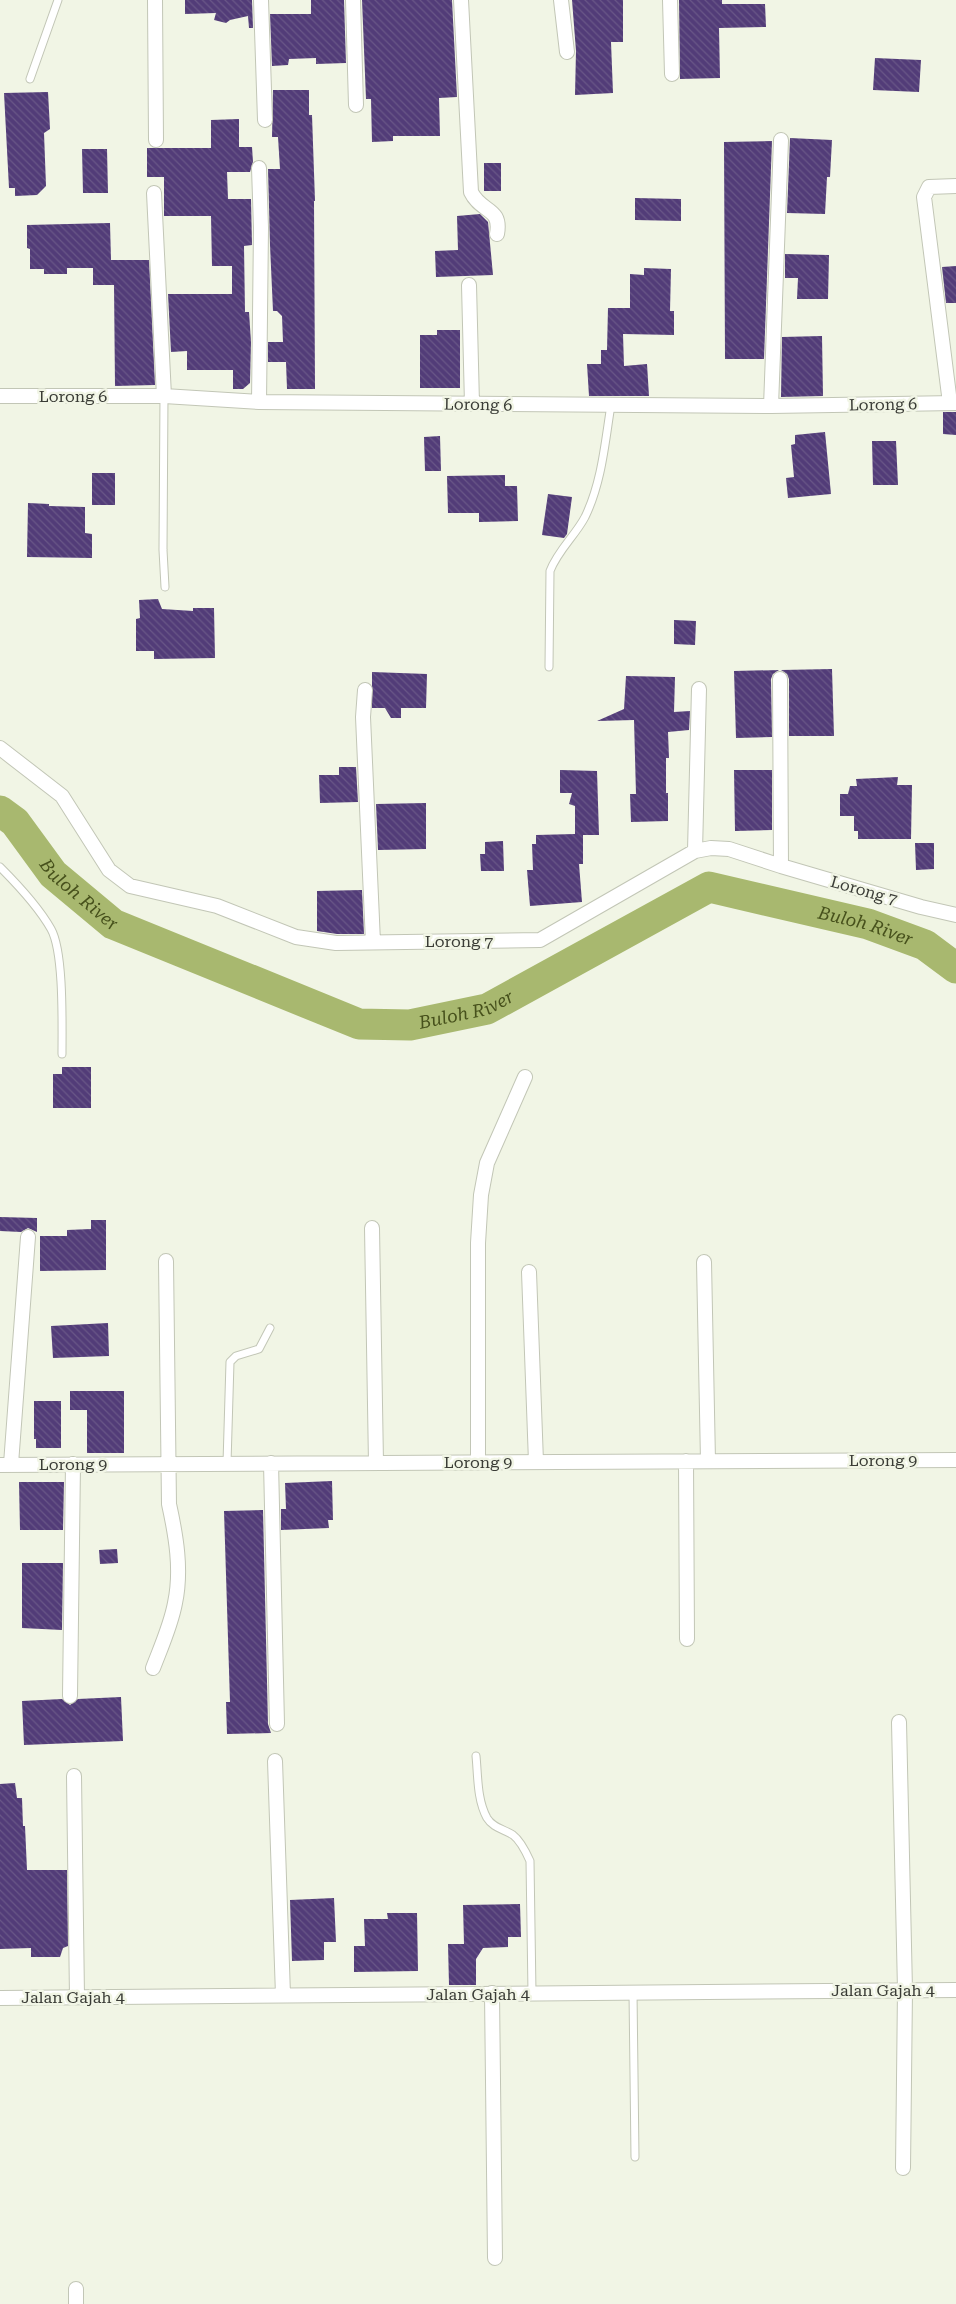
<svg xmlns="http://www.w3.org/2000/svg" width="956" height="2304" viewBox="0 0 956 2304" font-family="'Roboto Serif',serif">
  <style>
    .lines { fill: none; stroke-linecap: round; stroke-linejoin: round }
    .river { stroke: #a8b86f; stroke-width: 31 }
    .building { fill: url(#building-back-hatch) }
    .service-casing { stroke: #c2c6b6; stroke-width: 9 }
    .minor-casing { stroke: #c2c6b6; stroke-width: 16 }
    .service { stroke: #fff; stroke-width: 7 }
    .minor { stroke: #fff; stroke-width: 14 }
    .labels { text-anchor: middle; stroke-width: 5; stroke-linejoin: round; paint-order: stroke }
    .street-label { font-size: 16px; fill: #3a3c36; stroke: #f1f5e5 }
    .water-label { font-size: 18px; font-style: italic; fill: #47511c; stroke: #f1f5e5 }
  </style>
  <defs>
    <pattern id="building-back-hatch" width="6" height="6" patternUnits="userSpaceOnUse" patternTransform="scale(1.25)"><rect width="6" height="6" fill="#523c78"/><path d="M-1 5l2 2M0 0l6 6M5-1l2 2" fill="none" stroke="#695787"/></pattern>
  </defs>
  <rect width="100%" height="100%" fill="#f1f5e5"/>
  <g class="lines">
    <path class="river" id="s1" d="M0,811L15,822L53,874L113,924L359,1024L410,1025L487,1009L709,887L868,924L925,945L956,968"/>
  </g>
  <path class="building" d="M185,0H252L253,28H249L248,16L230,20L226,23L214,20L216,13L185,14Z
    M311,0H344L346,63L316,64V58L289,59L288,65L272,66L270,14H311Z
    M362,0H452L457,97L439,98L440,136H393V141L372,142L371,99H366Z
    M572,0H623V42H611L613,93L575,95L576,51Z
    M679,0H722V4H765L766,27L719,28L720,78L680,79Z
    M875,58L921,60L919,92L873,90Z
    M273,90H309V115H312L315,201H314L315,389H287L286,362H268V342H283L282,316L277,311H273L270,245L268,169H280L278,137H272Z
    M48,92L50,129L44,133L46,186L37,195L15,196V188H9L4,93Z
    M239,119V147H252L253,162L250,172H227L228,199H251L252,245L244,246L245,312H249L251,342L250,383L243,389H233V370H187V351L171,352L168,294H232V266H212L211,216H164V177H147V148H211V120Z
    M790,138L832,140L830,177H827L825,214L787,213Z
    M772,141L764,359H725L724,142Z
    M82,149H107L108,193H83Z
    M484,163H501V191H484Z
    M635,198L681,199V221L635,220Z
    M480,214L488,222L493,275L436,277L435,251L458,250L457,216Z
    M110,223L111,260H149L155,385L115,386L114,285H93V268H67V274H44V269H30V249L27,248V225Z
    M785,254L829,255L828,299H797L798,278H785Z
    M956,266V303H946L942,267Z
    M644,268L671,269L670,311H674V335L623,334L624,366L647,364L649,396H589L587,364H601V350H607L608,308H630V274L644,275Z
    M437,330H460V388H420V335H437Z
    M822,336L823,396L781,397L782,337Z
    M943,412H956V435L943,434Z
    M825,432L831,494L788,498L786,478L794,477L791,445L795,444V435Z
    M440,436L441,471H425L424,437Z
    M872,441H896L898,485H873Z
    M92,473H115V505H92Z
    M505,475V486H517L518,521L479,522V513H448L447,476Z
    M548,494L572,497L567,534L564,538L542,535Z
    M28,503L49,504V506L85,507V533L92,534V558L27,557Z
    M158,599L162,609L193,611V608H214L215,658L154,659V651H136V619L140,618L139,600Z
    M674,620L696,621L695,645L674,644Z
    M832,669L834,736H789V679L787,674L781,670Z
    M779,670L773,674L771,679L772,737L736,738L734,671Z
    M372,672L427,674L426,708H401V718H391L385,708H372Z
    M626,676L675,677L674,712L690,711L689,730L668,732L669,758H666V793H668V821L631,822L630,794H636L634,720L597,721L624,709Z
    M339,767H356L358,802L320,803L319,775H339Z
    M560,770L597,771L599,835H583V864H579L582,902L530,906L527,870H533L532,844H536V835L575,834V806L569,804L572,793H560Z
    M734,770H772V830L735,831Z
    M898,777L897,785H912L911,839H858V831H854V816H840V794H848L850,786H857L856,779Z
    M426,803V849L378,850L376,804Z
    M503,841L504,871H481L480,854H485V842Z
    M915,843H934V869L916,870Z
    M362,890L364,934H337L317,931V891Z
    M62,1067H91V1108H53V1074H62Z
    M0,1217L37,1218V1232L28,1228L21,1232L0,1231Z
    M91,1220H106V1270L40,1271V1236H67V1230L91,1229Z
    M108,1323L109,1356L53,1358L51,1326Z
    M70,1391H124V1453H87V1410H70Z
    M34,1401H61V1448H36V1439H34Z
    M332,1481L333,1520H328L329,1528L281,1530V1509H286L285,1483Z
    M19,1482H64L63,1530H20Z
    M263,1510L268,1724L271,1733L227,1734L226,1702H230L224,1511Z
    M117,1549L118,1563L100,1564L99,1550Z
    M22,1563H63L62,1630L22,1628Z
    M121,1697L123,1741L24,1745L22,1701L62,1699L70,1705L78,1699Z
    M15,1783L17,1798H22L23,1826H25L27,1870H67L68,1946L63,1948L60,1957H31V1948L0,1949V1784Z
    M334,1898L336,1942H324V1960L292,1961L290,1900Z
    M520,1904L521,1937H508V1947L483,1948L476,1959V1985H449L448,1944H464L463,1905Z
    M387,1913H417L418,1971L354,1972V1946H365L364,1919H388Z"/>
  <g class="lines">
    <defs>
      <path id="service" d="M30,79L58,0
        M164,396L163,550L165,587
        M549,667L550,571C558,550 575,536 585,517C602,482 605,442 611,405
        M0,867C18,885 38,906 51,929C64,952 62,1025 62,1054
        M227,1463L230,1362L236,1356L259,1349L270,1328
        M476,1756C478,1776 477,1800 487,1818C493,1828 504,1829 513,1835C521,1841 526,1852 530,1861L532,1993
        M633,1992L635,2157"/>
      <path id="minor" d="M155,0L156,140
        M261,0L265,120
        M353,0L356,105
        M461,0L471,192C481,213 502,207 497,234
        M561,0L567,52
        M670,0L672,74
        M259,168L261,228L259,402
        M154,193L164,396
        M469,285L472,404
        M0,396H164L259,402L771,406L956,403
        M950,403L924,197L929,187L956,186
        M771,406L781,140
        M780,679L781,866
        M365,690L363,717L373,942
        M0,748L62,796L109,870L130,886L217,906L296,937L336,943L540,940L695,851L711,848L729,849L781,866L921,907L956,915
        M695,851L699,689
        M372,1228L376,1463
        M704,1262L708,1461
        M529,1272L536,1462
        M686,1461L687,1639
        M478,1462V1243L481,1195L487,1163L525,1077
        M271,1463L277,1724
        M11,1464L28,1237
        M0,1465L956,1460
        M153,1668C161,1647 171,1625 175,1603C182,1570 176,1536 169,1504L166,1261
        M70,1696L73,1464
        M899,1722L905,1990L903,2168
        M275,1761L283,1995
        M74,1776L77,1997
        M492,1993L495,2258
        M0,1998L956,1990
        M76,2289V2304"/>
    </defs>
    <use href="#service" class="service-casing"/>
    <use href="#minor" class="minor-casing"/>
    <use href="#service" class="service"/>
    <use href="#minor" class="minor"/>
  </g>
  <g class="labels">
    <g class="street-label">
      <text x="73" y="402">Lorong 6</text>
      <text transform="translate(478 404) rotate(1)" y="6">Lorong 6</text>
      <text transform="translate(883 404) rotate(-1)" y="6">Lorong 6</text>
      <text transform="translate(864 890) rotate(16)" y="6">Lorong 7</text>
      <text x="459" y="947">Lorong 7</text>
      <text x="883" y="1466">Lorong 9</text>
      <text x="478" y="1468">Lorong 9</text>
      <text x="73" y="1470">Lorong 9</text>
      <text x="883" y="1996">Jalan Gajah 4</text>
      <text x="478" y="2000">Jalan Gajah 4</text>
      <text x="73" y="2003">Jalan Gajah 4</text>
    </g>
    <g class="water-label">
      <text dy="6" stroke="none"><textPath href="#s1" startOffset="116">Buloh River</textPath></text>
      <text dy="6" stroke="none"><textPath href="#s1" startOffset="971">Buloh River</textPath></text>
      <text dy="6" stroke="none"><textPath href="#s1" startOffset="536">Buloh River</textPath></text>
    </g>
  </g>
</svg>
